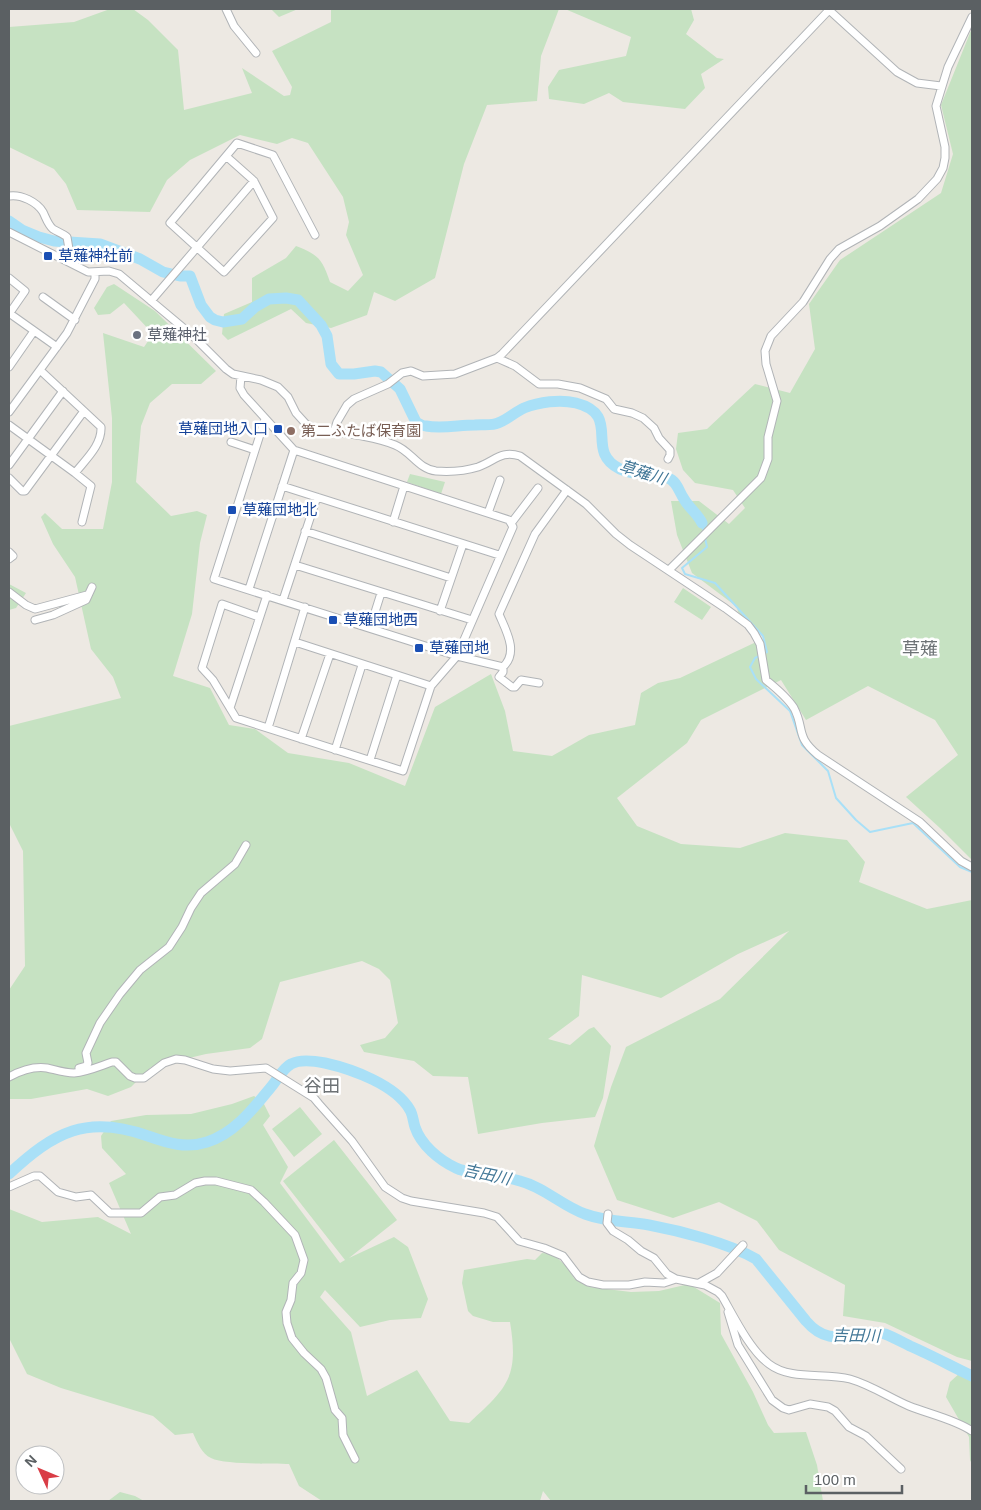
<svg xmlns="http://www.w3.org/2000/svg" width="981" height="1510" viewBox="0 0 981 1510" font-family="Arial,'Noto Sans JP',sans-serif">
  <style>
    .green { fill: #c6e2c2 }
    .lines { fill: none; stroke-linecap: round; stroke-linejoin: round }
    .stream { stroke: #a9e0f7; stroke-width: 2 }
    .river { stroke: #a9e0f7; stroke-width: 11 }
    .minor-casing { stroke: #b1b4b7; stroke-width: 9 }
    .minor { stroke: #fff; stroke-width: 7 }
    .transit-dot { fill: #1a4fb4; stroke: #fff; stroke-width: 2 }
    .worship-dot { fill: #6b7280; stroke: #fff; stroke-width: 2 }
    .education-dot { fill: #8d6e63; stroke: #fff; stroke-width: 2 }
    .labels { text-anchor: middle; stroke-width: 5; stroke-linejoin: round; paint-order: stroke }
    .transit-label { font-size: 15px; fill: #164399; stroke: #fff; text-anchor: start }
    .worship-label { font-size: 15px; fill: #5b616d; stroke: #fff; text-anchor: start }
    .education-label { font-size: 15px; fill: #785e54; stroke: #fff; text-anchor: start }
    .water-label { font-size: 16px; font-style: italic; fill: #427797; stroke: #fff }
    .quarter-label { font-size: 18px; fill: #6d7275; stroke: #fff }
  </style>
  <rect width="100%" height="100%" fill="#ede9e3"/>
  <path class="green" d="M110,9H133L148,20L178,50L184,110L252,93L242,68L284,96L290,95L292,87L272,51L331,22V9H559L541,56L537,101L487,105L464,164L435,278L395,301L374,292L367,315L331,328L306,323L291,309L228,340L222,334L224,314L252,302V278L286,258L296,246C319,255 322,259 330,282L348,291L363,275L346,235L349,222L343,197L308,143L292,138L277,144L240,135L190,160L167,180L150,212L77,210L66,184L54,169L9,147V27L74,22Z
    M271,9H298L279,17Z
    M565,9H691L694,20L686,34L717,58L724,59L701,74L705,88L685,109L623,102L609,93L584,104L549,99L548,87L559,70L626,56L631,37Z
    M972,28V860L941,829L906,797L958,755L935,720L868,686L806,720L781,680L701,720L687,743L617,798L637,826L681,844L740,848L785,833L847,840L865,862L859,882L927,909L972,900V1361L957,1357L885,1323L843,1316L845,1285L779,1250L757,1221L719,1202L673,1218L617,1200L594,1146L611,1087L626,1047L720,999L789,931L738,954L661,998L582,975L579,1016L548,1039L570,1045L589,1029L594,1027L611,1046L603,1098L595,1117L542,1123L478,1134L468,1077L433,1076L414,1061L364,1052L360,1045L385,1038L398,1023L390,980L379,969L362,961L280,982L262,1039L250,1048L206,1054L151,1067L131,1087L108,1096L87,1089L31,1099H9V990L25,966L23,851L9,823V726L121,698L113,677L91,649L75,577L53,544L41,517L45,513L62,529H103L112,482V418L103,333L144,347L153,334L124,303L110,314L98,315L94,308L107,287L114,284L155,311L216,371L201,384H172L150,403L141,426L136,482L171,516L197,511L207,515L200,543L192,614L173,676L210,688L229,725L255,729L288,753L349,763L405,786L435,707L491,674L505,711L513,751L552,756L589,735L635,725L641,693L658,683L680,678L754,643L765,640L763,636L738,612L737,607L692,573L677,535L671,501H699L729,524L745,508L733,490L695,483L683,470L676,449L678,433L707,429L755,384L790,393L815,349L809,304L840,260L941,193L953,154L941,105Z
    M410,474L445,482L441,494L407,482Z
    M9,584L26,593L16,608L9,610Z
    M683,588L711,607L702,620L674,602Z
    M254,1096L263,1102L270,1116L263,1125L288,1167L280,1183L340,1263L345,1260L283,1181L334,1140L397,1220L349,1258L394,1237L408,1247L428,1299L421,1318L390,1320L360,1327L325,1290L320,1297L351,1332L367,1396L417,1370L450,1421L469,1423C508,1387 519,1377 510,1322H493L473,1316L468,1311L462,1283L464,1270L527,1259L535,1260L542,1253L553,1254L567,1267L574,1278L590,1287L631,1292L659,1291L689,1284L720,1303L721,1334L753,1392L768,1425L774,1433L806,1432L817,1465L823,1501H551L543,1491L540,1501H322L299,1486L289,1464C271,1463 225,1465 211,1458C202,1454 197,1442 193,1433L175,1435L153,1416L61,1388L27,1374L9,1338V1209L42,1222L98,1217L131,1234L109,1183L126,1174L102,1148L101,1136L111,1121L146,1115L191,1114L232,1104Z
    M300,1107L322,1134L294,1157L272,1129Z
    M961,1372L972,1373V1464L970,1460L969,1437L946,1397L950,1382Z
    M120,1492L135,1496L144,1501H108Z"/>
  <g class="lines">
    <path class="stream" d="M702,523L704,533
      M705,538L707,547L682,568L685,574L715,583L763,636L767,652L755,658L750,667L756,679L790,711L802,745L828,771L836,798L856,820L870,832L913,823L960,867L972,872"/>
    <path class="river" d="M9,221L22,230L39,237L54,241L100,244L140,259L163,272L180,276H190L201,305L210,317L215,320L223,322L242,319L255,307L269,299L286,298L298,300L321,325L327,336L331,364L339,374H354L375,371L381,372L400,389L416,422C419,424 422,426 426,426C442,429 459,425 475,425C483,424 491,426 498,423C507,420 515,412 524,408C539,402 560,399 576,403C623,415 583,451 620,469C635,476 653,473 668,478C677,481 679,492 684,499C689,508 697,513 702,523
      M9,1174C54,1132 87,1114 148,1136C168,1143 186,1149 207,1142C235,1133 253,1109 271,1087C277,1080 283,1068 291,1064C300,1059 315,1061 325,1063C352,1069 396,1085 410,1110C413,1115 413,1121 415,1127C421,1145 439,1160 456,1168C466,1173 476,1171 486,1173C497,1175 509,1178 520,1181C544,1187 562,1206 585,1214C606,1222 628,1221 649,1225C681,1231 728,1243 756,1259L806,1321C833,1352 852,1326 885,1334C893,1337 902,1342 910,1346C931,1355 951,1366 972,1376"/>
    <defs>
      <path id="minor" d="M226,9L234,26L256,53
        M828,9L897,72L917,83L941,86
        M226,156L254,181L273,218L224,272L170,223L237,143L273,155L315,235
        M9,196C21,194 37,202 43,212C46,218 48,225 53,229C58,232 63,234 67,237L69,249L65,260
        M9,232L88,272L109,271L119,274L193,336L226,369L233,374L261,380L278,387L288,397L296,413L306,424L316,429C341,433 372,436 395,445C411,451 418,469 436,471C450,472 465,471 478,467C495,461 501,450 520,456L586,504L616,534L630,545L725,608L748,625L754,633L760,644L766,680C776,688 787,697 794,708C805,729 795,736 818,755L920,822L961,861L972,867
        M9,278L25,291L9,314
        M43,297L75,320
        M151,301L254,181
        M9,313L57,347
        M497,358L515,366L539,384H558L580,388L606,399L614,409L632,413L643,418L654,428L659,438L670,450V455L668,459
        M9,367L34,331
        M40,370L101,427C102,445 86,459 75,473
        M241,376L240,388L244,395L294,450L509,520L513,527L457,656L431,686L403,771L236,718L213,680L202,668L222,604L259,617
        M9,412L67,333L95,279V273
        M265,419L214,579L457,656L503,667C519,652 506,631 499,614L535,534L567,490
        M9,425L75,473L91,486L82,522
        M334,432L337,422L347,405L354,399L388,384L402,373L411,371L423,376L455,374L497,358L502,354L830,9
        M231,442L255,450
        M9,465L63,391
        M9,478L22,491H25L84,411
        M282,486L499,555
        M488,513L500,480
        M393,522L404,486
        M512,522L538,488
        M305,531L451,578
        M9,552L13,556L9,559
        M295,565L472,620
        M669,570L761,478L768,459V437L777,401L766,364L765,351L771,336L803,302L830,259L839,249L880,226L918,199L937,179L943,168L945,158V147L936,106L948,67L972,17
        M249,589L294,450
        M9,592L26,605L35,609L87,595
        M283,600L317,497
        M440,611L463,544
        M35,620L53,615L86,600L92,587
        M370,628L381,593
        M295,642L431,686
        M503,667V672L499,677L512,687H515L521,680L539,683
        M230,708L267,595
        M268,728L305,607
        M301,739L330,654
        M335,750L362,665
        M370,760L397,675
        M79,1068L86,1066L88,1063L86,1053L100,1023L120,994L140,970L169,947L182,927L191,908L201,893L235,864L246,845
        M9,1077C20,1071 33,1066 47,1068C56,1070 64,1073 74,1073C87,1072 100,1066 112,1062H116L130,1076L135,1078H144L164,1063L176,1059L185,1060L213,1069L230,1071L266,1068L314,1098L319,1104L352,1141L385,1187L402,1198L411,1201L484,1213L497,1217L519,1241L544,1248L563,1256L579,1277L588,1282L603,1285H629L645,1282L664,1283L676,1279L705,1285L718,1292L722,1296C734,1317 750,1350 769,1364C791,1381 825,1372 850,1379C871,1385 890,1398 909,1406C929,1414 954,1419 972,1431
        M9,1187L34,1176H40L58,1192L76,1197L91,1195L110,1213H141L160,1197L175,1195L195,1183L205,1181H216L251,1190L264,1202L295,1235L304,1260L301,1273L293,1283L291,1300L286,1312L287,1323L292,1338L304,1353L321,1369L326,1378L335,1410L342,1418L343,1435L355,1459
        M608,1214L607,1223L613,1231L628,1240L641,1251L654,1258L667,1274L676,1279
        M699,1283L717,1273L743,1245
        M728,1312L738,1345L772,1400L783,1408L789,1410L810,1404L828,1407L835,1411L849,1427L866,1436L901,1469"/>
    </defs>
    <use href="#minor" class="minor-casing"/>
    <use href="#minor" class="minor"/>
  </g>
  <g class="transit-dot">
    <rect x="43" y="251" width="10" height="10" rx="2.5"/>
    <rect x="273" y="424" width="10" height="10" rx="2.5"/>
    <rect x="227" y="505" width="10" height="10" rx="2.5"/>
    <rect x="328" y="615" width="10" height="10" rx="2.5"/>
    <rect x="414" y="643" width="10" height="10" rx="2.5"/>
  </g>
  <circle class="worship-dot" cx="137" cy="335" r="5"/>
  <circle class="education-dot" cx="291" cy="431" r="5"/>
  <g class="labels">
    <g class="transit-label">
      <text x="58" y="261">草薙神社前</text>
      <text x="268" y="434" text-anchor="end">草薙団地入口</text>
      <text x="242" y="515">草薙団地北</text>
      <text x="343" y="625">草薙団地西</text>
      <text x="429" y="653">草薙団地</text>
    </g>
    <g class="worship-label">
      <text x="147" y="340">草薙神社</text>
    </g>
    <g class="education-label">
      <text x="301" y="436">第二ふたば保育園</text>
    </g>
    <g class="water-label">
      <text transform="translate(643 472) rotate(17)" y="6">草薙川</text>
      <text transform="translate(487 1174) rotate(12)" y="6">吉田川</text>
      <text transform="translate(856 1335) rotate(1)" y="6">吉田川</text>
    </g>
    <g class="quarter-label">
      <text x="920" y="655">草薙</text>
      <text x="322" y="1092">谷田</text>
    </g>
  </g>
  <rect width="981" height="1510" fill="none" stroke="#5b6063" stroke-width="20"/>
  <g transform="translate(40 1470) rotate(314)"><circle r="24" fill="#ffffff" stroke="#bdbfc1"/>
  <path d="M0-4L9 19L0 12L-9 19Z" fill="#d93d46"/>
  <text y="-8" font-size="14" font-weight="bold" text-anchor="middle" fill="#5b6063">N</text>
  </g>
  <path d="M806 1485v8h96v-8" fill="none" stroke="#5b6063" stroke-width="2.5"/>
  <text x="814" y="1485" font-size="15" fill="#5b6063" stroke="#ffffff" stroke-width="4" paint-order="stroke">100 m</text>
</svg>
